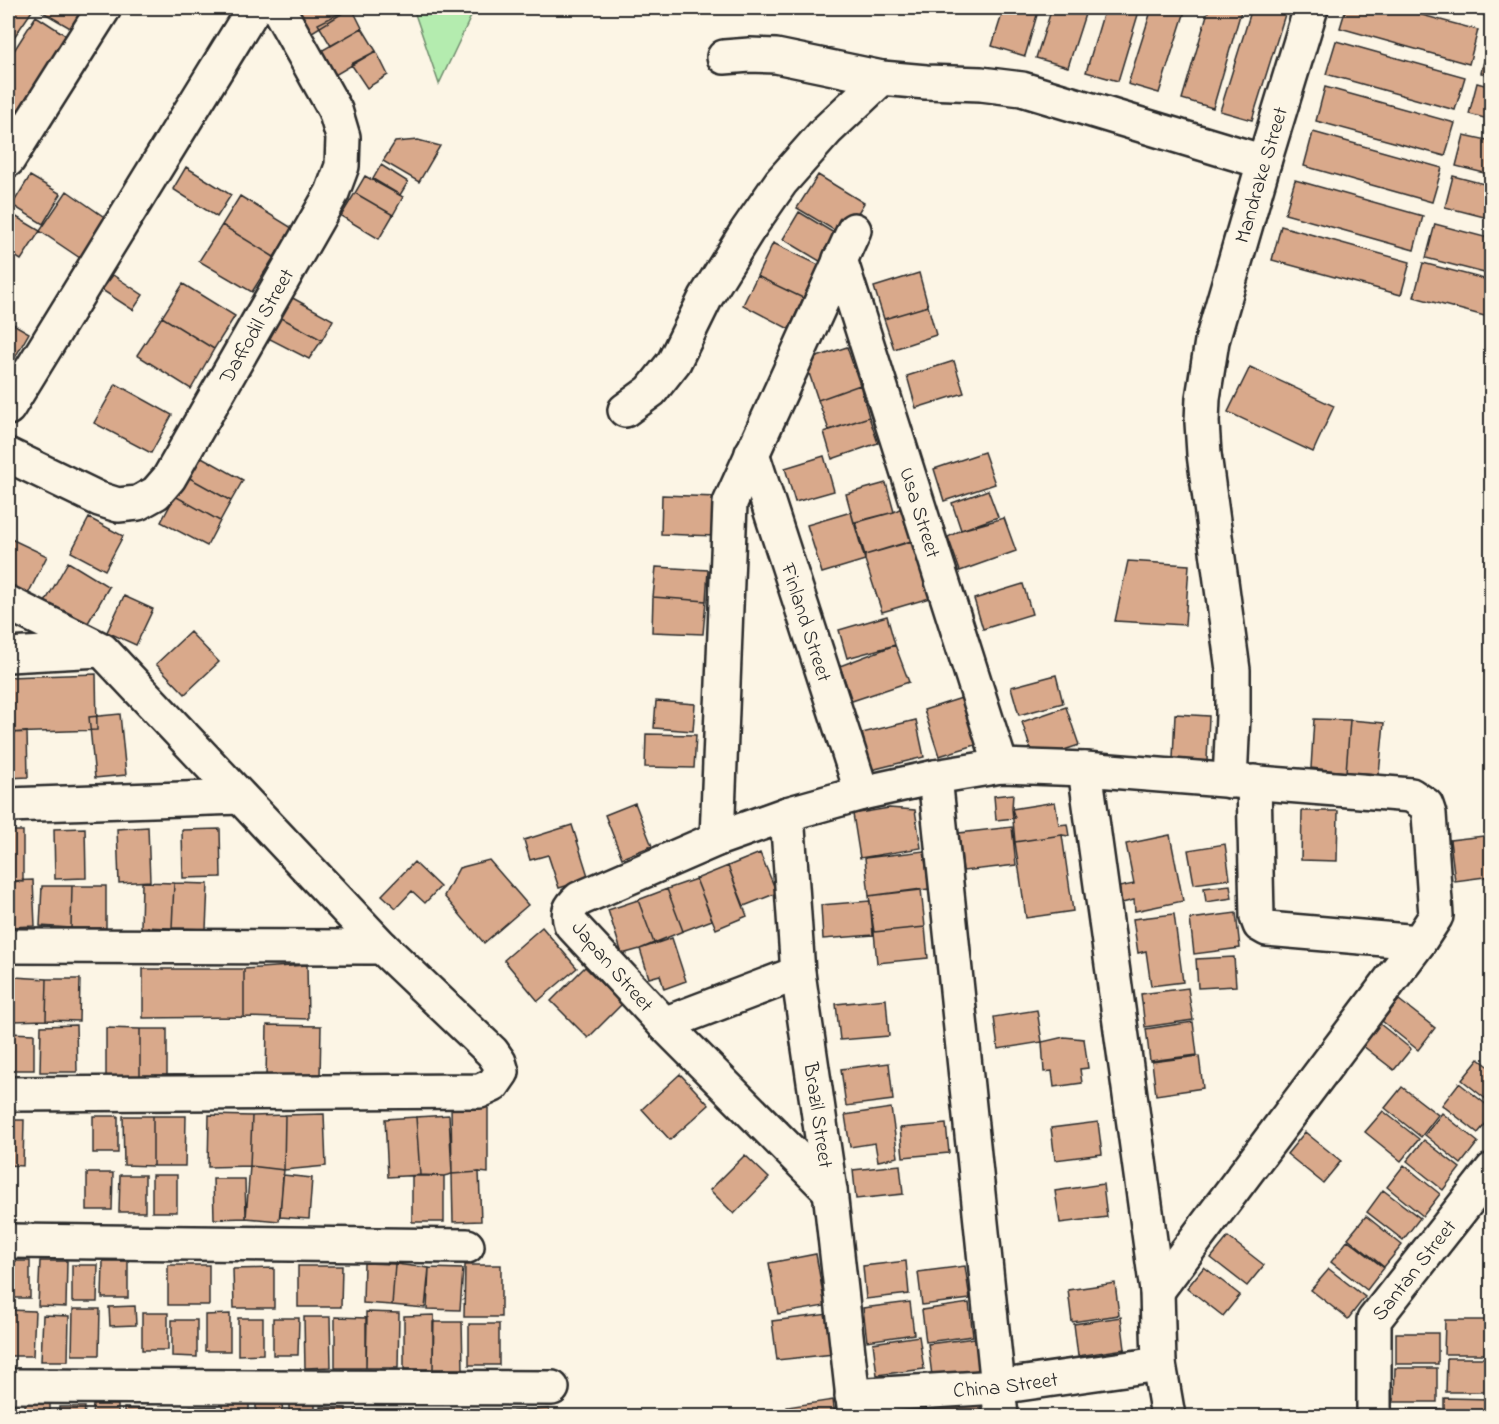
<svg xmlns="http://www.w3.org/2000/svg" width="1499" height="1424" viewBox="0 0 1499 1424" font-family="'Indie Flower',sans-serif">
  <style>
    .green { fill: #b4ecaf; stroke: #708c6d; stroke-width: 1.5 }
    .building { fill: #d9a98b; stroke: #2b2b2b; stroke-width: 1.5 }
    .lines { fill: none; stroke-linecap: round; stroke-linejoin: round }
    .minor-casing { stroke: #2b2b2b; stroke-width: 38 }
    .minor { stroke: #fcf5e5; stroke-width: 33 }
    .labels { text-anchor: middle; stroke-width: 6; stroke-linejoin: round; paint-order: stroke }
    .street-label { font-size: 21px; fill: #2b2b2b; stroke: #fcf5e5 }
  </style>
  <rect width="100%" height="100%" fill="#fcf5e5"/>
  <filter id="ink" filterUnits="userSpaceOnUse"><feTurbulence type="fractalNoise" baseFrequency=".0167" numOctaves="2"/><feDisplacementMap in="SourceGraphic" scale="12" xChannelSelector="R" yChannelSelector="G"/><feConvolveMatrix kernelMatrix="1 2 1 2 8 2 1 2 1" color-interpolation-filters="sRGB"/></filter>
  <g filter="url(#ink)">
    <path class="green" d="M413,8H475L439,84Z"/>
    <path class="building" d="M8,8H34L8,46Z
      M43,8H86L72,29L41,11Z
      M292,8H351L309,34Z
      M350,8H352L362,28L331,46L318,24Z
      M1004,8H1039L1025,56L992,46Z
      M1052,8H1087L1068,67L1036,58Z
      M1105,8H1140L1118,81L1086,72Z
      M1152,8H1186L1159,93L1128,84Z
      M1209,8H1242L1213,108L1182,99Z
      M1252,8H1287L1252,120L1220,111Z
      M1346,8H1396L1478,30L1469,64L1340,28Z
      M1456,8H1490L1488,16Z
      M36,16L67,36L15,115L8,110V60Z
      M362,28L376,51L335,75L321,51Z
      M1336,41L1465,77L1455,110L1326,74Z
      M1489,41L1492,42V75L1481,73Z
      M376,51L388,75L367,88L351,64Z
      M1477,83L1492,87V120L1469,114Z
      M1325,87L1455,123L1445,156L1316,121Z
      M1313,132L1442,168L1432,202L1304,166Z
      M1464,135L1492,141V175L1456,166Z
      M418,140L440,146L419,182L383,161L395,142Z
      M381,165L408,182L400,195L373,179Z
      M186,167L231,195L217,217L173,189Z
      M818,175L864,203L844,236L797,208Z
      M30,176L61,194L43,224L12,205Z
      M365,176L403,197L393,215L355,193Z
      M1453,176L1492,186V219L1445,207Z
      M1295,180L1423,216L1414,250L1285,214Z
      M67,191L107,219L80,258L40,231Z
      M355,193L393,215L379,239L341,216Z
      M240,196L292,228L274,257L222,225Z
      M8,212L40,231L21,260L8,252Z
      M799,212L839,236L823,263L783,239Z
      M1435,224L1492,239V275L1426,258Z
      M222,225L274,257L252,292L199,261Z
      M1281,226L1410,262L1401,295L1272,260Z
      M773,243L819,265L803,298L757,276Z
      M1423,263L1492,281V318L1414,297Z
      M919,273L928,306L884,319L874,287Z
      M113,275L143,295L133,310L102,290Z
      M757,276L803,298L789,329L743,305Z
      M183,284L235,316L214,349L162,317Z
      M289,296L333,320L322,340L278,316Z
      M928,306L936,335L894,349L884,319Z
      M278,316L322,340L309,359L268,338Z
      M162,317L214,349L191,389L137,355Z
      M8,321L29,333L10,366L8,365Z
      M847,347L860,385L818,400L805,361Z
      M954,361L964,393L916,408L907,376Z
      M1250,367L1334,406L1313,452L1228,412Z
      M116,384L172,415L151,453L94,423Z
      M860,385L869,417L829,430L818,400Z
      M869,417L878,443L832,459L824,432Z
      M984,452L995,484L944,501L934,469Z
      M198,455L243,480L231,501L186,476Z
      M824,456L834,491L795,502L785,468Z
      M186,476L231,501L220,521L175,496Z
      M886,483L894,512L854,523L846,494Z
      M988,490L998,517L961,530L952,503Z
      M662,495L717,497L715,536L661,534Z
      M175,496L220,521L207,546L161,522Z
      M901,508L911,541L865,555L855,522L894,512Z
      M851,512L865,560L822,573L807,525Z
      M89,518L123,536L105,570L71,552Z
      M1004,518L1016,551L960,571L948,537L961,530Z
      M9,538L47,556L25,600L8,591V541Z
      M917,540L933,597L882,612L865,560V555Z
      M1128,561L1189,565L1185,625L1115,621Z
      M68,562L109,587L85,628L44,604Z
      M656,567L708,570L706,601L653,597Z
      M1023,584L1032,614L983,629L974,599Z
      M124,596L153,609L136,645L107,632Z
      M653,597L706,601L703,634L652,632Z
      M887,616L895,645L847,658L839,630Z
      M190,632L219,662L185,694L156,664Z
      M895,645L909,682L852,701L840,666Z
      M96,674L97,730L8,733V677Z
      M1056,675L1063,703L1019,715L1011,687Z
      M968,696L982,743L939,756L924,710Z
      M656,701L695,704L693,731L654,728Z
      M1066,707L1079,745L1034,760L1022,722Z
      M120,714L126,775L95,778L89,717Z
      M1175,714L1209,716L1207,761L1173,759Z
      M1314,719L1350,720L1346,772L1311,768Z
      M916,720L924,757L871,770L862,733Z
      M1350,720L1384,723L1379,774L1346,772Z
      M27,732L28,777L8,778V733Z
      M646,734L696,735L694,768L645,767Z
      M1013,794L1012,809L1015,818L996,820L994,796Z
      M1055,802L1059,825L1067,824L1069,836L1062,835L1015,842L1012,809Z
      M635,803L652,846L622,858L605,815Z
      M889,808L915,810L921,848L860,858L853,814Z
      M1302,811H1338L1337,861L1301,860Z
      M572,825L589,879L559,888L548,855L530,860L524,840Z
      M148,827L150,881L119,883L117,829Z
      M1012,827L1016,865L963,871L959,833Z
      M85,828L86,878L55,879L54,829Z
      M220,829L221,877L183,878L182,830Z
      M8,831H23V882L8,881Z
      M1062,835L1073,911L1026,918L1015,842Z
      M1170,835L1183,901L1135,911L1134,900L1122,903L1119,887L1134,884L1126,844Z
      M1492,835V876L1455,881L1450,840Z
      M1225,844L1230,879L1194,884L1188,850Z
      M924,851L929,889L869,896L865,858Z
      M760,853L777,893L744,906L728,866Z
      M489,860L528,905L484,943L444,896L459,868Z
      M414,862L440,887L425,903L412,891L396,908L382,895Z
      M728,866L747,916L716,929L696,879Z
      M696,879L712,920L683,931L667,889Z
      M33,880L35,926L8,927V881Z
      M142,882L174,883L172,928L141,927Z
      M174,883L208,884L206,929L172,928Z
      M1230,885L1232,898L1206,902L1204,888Z
      M42,886H72L71,928L40,926Z
      M72,886H106V928H71Z
      M667,889L683,931L654,943L638,900Z
      M921,889L925,927L874,932L869,896Z
      M638,900L654,943L640,949L622,954L608,910Z
      M870,901L873,935L823,939L821,905Z
      M1236,913L1240,948L1194,954L1190,919Z
      M1174,914L1183,982L1151,986L1146,951L1138,953L1133,919Z
      M542,927L577,968L538,1001L504,960Z
      M925,927L928,958L877,963L874,932Z
      M672,938L686,981L664,989L660,975L649,978L640,949Z
      M1234,957L1236,986L1198,988L1196,959Z
      M307,965L308,1019L244,1017V969Z
      M585,967L622,1004L588,1038L551,1001Z
      M143,969H244V1017L143,1018Z
      M8,977H14L12,1015H8Z
      M14,977L47,979L46,1020L14,1021Z
      M47,979H80L79,1021L46,1020Z
      M1188,988L1193,1020L1145,1027L1141,994Z
      M886,999L889,1036L840,1040L836,1004Z
      M1399,1000L1435,1028L1418,1050L1382,1021Z
      M1037,1010L1042,1042L998,1049L994,1017Z
      M1375,1020L1411,1049L1394,1070L1358,1042Z
      M1193,1022L1197,1055L1150,1061L1146,1029Z
      M76,1025L77,1072H40L41,1026Z
      M267,1025L321,1026L320,1078L266,1077Z
      M106,1028L140,1029V1079L106,1080Z
      M140,1029H167V1080L140,1079Z
      M9,1033L34,1034V1070H9Z
      M1064,1037L1084,1039L1088,1068L1080,1069L1082,1083L1054,1087L1052,1071L1044,1072L1042,1042Z
      M1199,1056L1203,1088L1156,1095L1152,1062Z
      M1479,1059L1492,1069V1104L1462,1080Z
      M889,1063L893,1100L846,1106L841,1069Z
      M680,1074L709,1105L670,1140L642,1109Z
      M1459,1083L1492,1109V1116L1478,1133L1442,1105Z
      M1402,1087L1438,1115L1421,1137L1385,1108Z
      M488,1103V1173L479,1172L452,1174L451,1104Z
      M891,1108L898,1157L878,1161L875,1143L850,1147L845,1115Z
      M1383,1111L1419,1139L1401,1161L1365,1132Z
      M1442,1113L1478,1142L1461,1164L1425,1135Z
      M324,1114L326,1166L284,1170L285,1115Z
      M209,1115L252,1116L250,1166L208,1167Z
      M285,1115L284,1170L250,1166L252,1116Z
      M449,1115L452,1174L444,1176L420,1175L416,1117Z
      M93,1116H118V1153H93Z
      M123,1116H153V1166L124,1165Z
      M153,1116H186L185,1166H153Z
      M416,1117L420,1175L388,1177L385,1119Z
      M8,1120H24L23,1166L8,1165Z
      M1098,1122L1102,1154L1055,1160L1051,1128Z
      M946,1124L949,1153L903,1157L900,1128Z
      M1305,1132L1341,1161L1323,1183L1287,1154Z
      M1424,1140L1460,1168L1443,1190L1407,1161Z
      M745,1155L769,1178L734,1214L710,1190Z
      M900,1165L903,1194L856,1199L853,1170Z
      M1404,1165L1440,1194L1423,1216L1387,1187Z
      M250,1166L284,1170L279,1221L246,1218Z
      M479,1172L481,1221L453,1222L452,1174Z
      M87,1173H113L112,1210H87Z
      M120,1175H145V1212H119Z
      M152,1175H177V1212H152Z
      M283,1175L312,1178L309,1219L280,1217Z
      M412,1176H444V1222H412Z
      M213,1179H245L246,1218L214,1219Z
      M1103,1184L1107,1217L1060,1223L1055,1191Z
      M1383,1190L1420,1218L1403,1240L1367,1212Z
      M1366,1216L1402,1245L1384,1267L1348,1238Z
      M1228,1237L1264,1265L1247,1286L1211,1258Z
      M1348,1240L1384,1268L1367,1290L1331,1262Z
      M816,1254L825,1306L778,1314L769,1263Z
      M8,1261H30V1298H8Z
      M40,1261H67L66,1307L38,1306Z
      M103,1261H128V1298H102Z
      M906,1261L909,1294L866,1299L863,1266Z
      M364,1263L395,1264L392,1305L363,1303Z
      M395,1264L429,1268L425,1308L392,1305Z
      M72,1265H98L97,1302H72Z
      M168,1265H209V1305H168Z
      M465,1265H501V1317H464Z
      M298,1266H342L341,1307H298Z
      M965,1266L970,1299L922,1305L918,1272Z
      M1204,1267L1240,1295L1223,1316L1187,1288Z
      M274,1268V1308H234L233,1269Z
      M429,1268L463,1269L460,1310L427,1309Z
      M1329,1269L1365,1297L1348,1319L1311,1290Z
      M1115,1283L1119,1315L1072,1322L1068,1290Z
      M910,1302L914,1334L867,1341L863,1308Z
      M969,1303L973,1336L926,1342L922,1310Z
      M135,1306L136,1325L110,1326L109,1307Z
      M73,1309H100L99,1355H72Z
      M8,1310L35,1311L33,1356H8Z
      M366,1312L399,1313L398,1368H366Z
      M142,1313H168V1350H142Z
      M230,1314V1351H205V1315Z
      M829,1314L834,1354L777,1360L772,1321Z
      M43,1315L69,1316L68,1361H41Z
      M434,1315L433,1369H404V1316Z
      M304,1317H330L331,1367L305,1368Z
      M335,1317L367,1318L366,1368H335Z
      M1121,1317L1125,1349L1078,1356L1074,1324Z
      M238,1318H263V1354L238,1355Z
      M273,1318H299L298,1355H273Z
      M172,1320H197V1357L172,1356Z
      M1445,1320H1488L1487,1354H1444Z
      M433,1322H462L463,1369H433Z
      M469,1324H499V1365H469Z
      M1396,1333H1438V1364H1396Z
      M919,1336L924,1369L877,1375L873,1343Z
      M975,1338L980,1370L932,1376L928,1344Z
      M1447,1358H1489V1392H1446Z
      M1395,1368H1437V1402H1394Z
      M979,1393L982,1416H936L933,1399Z
      M1444,1398L1492,1399V1416H1444Z
      M289,1399H315V1416H289Z
      M833,1400L835,1416H789L787,1407Z
      M222,1403H249V1416H223Z
      M282,1403L283,1416H256V1404Z
      M25,1404H50V1416H25Z
      M93,1405H118V1416H92Z
      M59,1407H85L84,1416H59Z
      M190,1407H216V1416H190Z
      M321,1407L346,1408V1416H321Z
      M124,1408L162,1409V1416H124Z
      M8,1409H20V1416H8Z
      M549,1409V1416H513V1411Z
      M1390,1409H1441V1416H1389Z
      M355,1410H380V1416H355Z
      M386,1410L412,1411L411,1416H386Z
      M513,1411V1416H482V1412Z
      M1081,1411L1082,1416H1027Z
      M1131,1411L1132,1416H1090Z
      M418,1413H450V1416H418Z"/>
    <g class="lines">
      <defs>
        <g id="minor">
          <path d="M724,57L750,55L776,56L882,78L926,82L981,84L1022,89L1264,162"/>
          <path d="M8,160L104,8"/>
          <path id="s1" d="M840,259L1001,766"/>
          <path d="M8,408L254,8"/>
          <path d="M625,410L651,391L674,362L706,297L747,231L781,182L827,130L882,78"/>
          <path id="s2" d="M752,453L862,793"/>
          <path id="s3" d="M8,455L99,499L118,505L138,503L156,493L169,478L332,193L342,166L343,137L335,110L278,8"/>
          <path d="M8,603L102,650L382,947L492,1052L499,1062L502,1072L493,1085L480,1091L8,1094"/>
          <path d="M8,655L100,650"/>
          <path d="M1085,769L1157,1291L1159,1364L1168,1416"/>
          <path d="M935,777L1001,1416"/>
          <path id="s4" d="M1230,781L1233,716V670L1204,454L1202,422L1203,398L1212,341L1264,162L1311,8"/>
          <path d="M1254,782L1257,917L1260,925L1267,929L1419,942"/>
          <path d="M8,805L240,797"/>
          <path id="s5" d="M787,814L798,973L830,1191L855,1416"/>
          <path d="M717,839L730,503L854,230"/>
          <path d="M8,946L382,947"/>
          <path d="M664,1024L798,973"/>
          <path d="M830,1191L664,1024L571,924C567,912 570,907 579,899L717,839L787,814L862,793L935,777L1001,766L1085,769L1411,795L1426,805L1429,814L1436,916L1419,942L1157,1291"/>
          <path d="M8,1241L467,1246"/>
          <path d="M8,1386L552,1388"/>
          <path id="s6" d="M852,1396L997,1387L1159,1364"/>
          <path id="s7" d="M1374,1416V1320L1492,1170"/>
        </g>
      </defs>
      <use href="#minor" class="minor-casing"/>
      <use href="#minor" class="minor"/>
    </g>
  </g>
  <g class="labels">
    <g class="street-label">
      <text dy="7" stroke="none"><textPath href="#s4" startOffset="616">Mandrake Street</textPath></text>
      <text dy="7" stroke="none"><textPath href="#s3" startOffset="357">Daffodil Street</textPath></text>
      <text dy="7" stroke="none"><textPath href="#s1" startOffset="266">Usa Street</textPath></text>
      <text dy="7" stroke="none"><textPath href="#s2" startOffset="178">Finland Street</textPath></text>
      <text transform="translate(613 966) rotate(49)" y="7">Japan Street</text>
      <text dy="7" stroke="none"><textPath href="#s5" startOffset="303">Brazil Street</textPath></text>
      <text dy="7" stroke="none"><textPath href="#s7" startOffset="160">Santan Street</textPath></text>
      <text dy="7" stroke="none"><textPath href="#s6" startOffset="154">China Street</textPath></text>
    </g>
  </g>
  <rect width="1499" height="1424" fill="none" stroke="#fcf5e5" stroke-width="30"/>
  <rect x="15" y="15" width="1469" height="1394" fill="none" stroke="#2b2b2b" stroke-width="2" filter="url(#ink)"/>
</svg>
